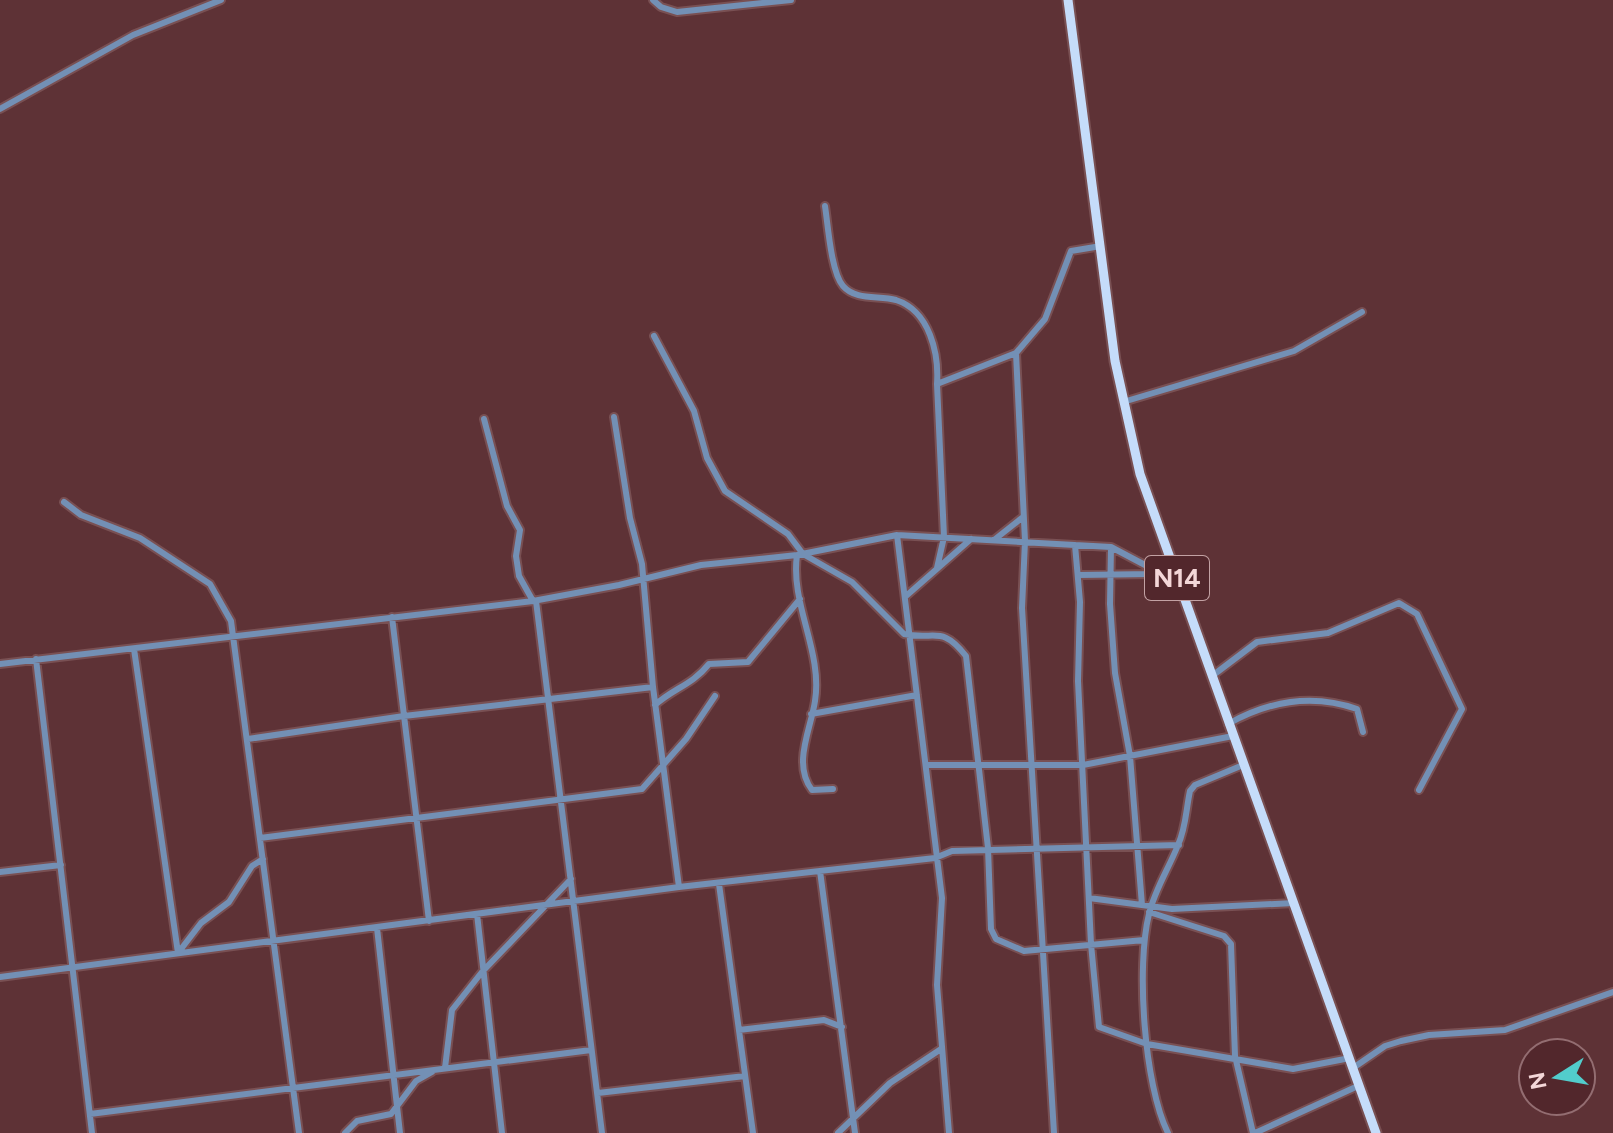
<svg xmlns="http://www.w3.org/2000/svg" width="1613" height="1133" viewBox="0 0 1613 1133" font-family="Figtree,sans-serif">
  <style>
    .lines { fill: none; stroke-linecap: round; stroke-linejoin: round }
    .street-casing { stroke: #795053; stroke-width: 10 }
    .primary-casing { stroke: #795053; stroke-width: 13 }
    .street { stroke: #7390b5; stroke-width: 6 }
    .primary { stroke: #c5dcfa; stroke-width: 9 }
    .labels { text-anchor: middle; stroke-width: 6; stroke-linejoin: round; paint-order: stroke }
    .shield { fill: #52272c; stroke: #c3a2a4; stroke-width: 2 }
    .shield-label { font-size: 26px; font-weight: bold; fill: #f4d7d8 }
  </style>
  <rect width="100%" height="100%" fill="#5e3236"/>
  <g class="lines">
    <defs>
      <path id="street" d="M653,0L661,7L677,12L791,0
        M0,109L133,35L221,0
        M825,206C828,225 831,272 843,286C856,301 879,295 896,300C930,311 939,354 937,384L1016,353L1045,319L1071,251L1101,246
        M654,336L694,411L707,458L725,491L788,534L803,554L852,582L904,634C935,641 941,624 966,656L988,848L991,929L996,939L1024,951L1144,940
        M1016,353L1025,541L1022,608L1054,1133
        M937,384L944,537L937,568
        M1123,402L1294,351L1362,312
        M614,417L630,518L642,564L653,687L679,887
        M484,419L507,506L520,530L516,556L519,576L533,601
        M64,502L81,515L140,538L210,584L231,621L299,1133
        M897,535L942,898L937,985L949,1133
        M994,540L1023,517
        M1075,545L1080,602L1078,681L1091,944L1099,1027L1147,1044L1293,1069L1350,1058
        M1111,547L1110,604L1115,673L1130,756L1142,905
        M797,555C790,604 823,652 815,701C811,729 792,764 812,790L833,789
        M1078,575L1153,574
        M906,596L971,539
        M536,601L602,1133
        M392,617L429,921
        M134,649L178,953L201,923L229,902L252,866L263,859
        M36,659L92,1133
        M0,664L533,601L619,585L701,565L797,555L897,535L1111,547L1179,583
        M1212,676L1257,642L1328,633L1399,603L1417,614L1462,709L1419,790
        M655,705C674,688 692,685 709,664L748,662L800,599
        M811,714L917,695
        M1228,724C1269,701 1312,693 1357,709L1363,732
        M248,739L404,716L653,687
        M928,765H1083L1233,736
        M260,838L642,789L686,739L715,696
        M820,871L855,1133
        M0,872L61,865
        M719,884L753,1133
        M1089,898L1172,909L1294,903
        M1149,912L1224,936L1231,944L1235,1056L1253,1133
        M477,914L502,1133
        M377,928L400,1133
        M0,977L679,887L935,858L952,851L1179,845
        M739,1030L824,1020L842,1027
        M445,1068L452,1010L482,972L571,879
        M1353,1068L1385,1046L1401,1041L1429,1035L1505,1030L1613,992
        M598,1093L745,1076
        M90,1114L591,1050
        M345,1133L357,1121L391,1114L416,1081L432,1072
        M838,1133L890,1083L941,1049
        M1168,1133C1144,1085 1136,966 1149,914C1155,889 1169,868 1178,845C1186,828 1186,809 1190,791L1195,785L1243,765
        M1255,1133L1358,1086"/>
      <path id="primary" d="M1068,0L1115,361L1140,474L1376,1133"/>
    </defs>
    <use href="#street" class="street-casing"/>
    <use href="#primary" class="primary-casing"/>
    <use href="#street" class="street"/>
    <use href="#primary" class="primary"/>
  </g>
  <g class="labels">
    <rect class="shield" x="1145" y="556" width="64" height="44" rx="6"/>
    <g class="shield-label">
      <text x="1177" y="587">N14</text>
    </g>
  </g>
  <g transform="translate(1557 1077) rotate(259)"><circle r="38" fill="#52272c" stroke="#936d71" stroke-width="2"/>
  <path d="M0-6L14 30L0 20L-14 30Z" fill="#52cdcc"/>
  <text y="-12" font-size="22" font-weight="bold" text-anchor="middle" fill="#f4d7d8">N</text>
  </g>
</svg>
